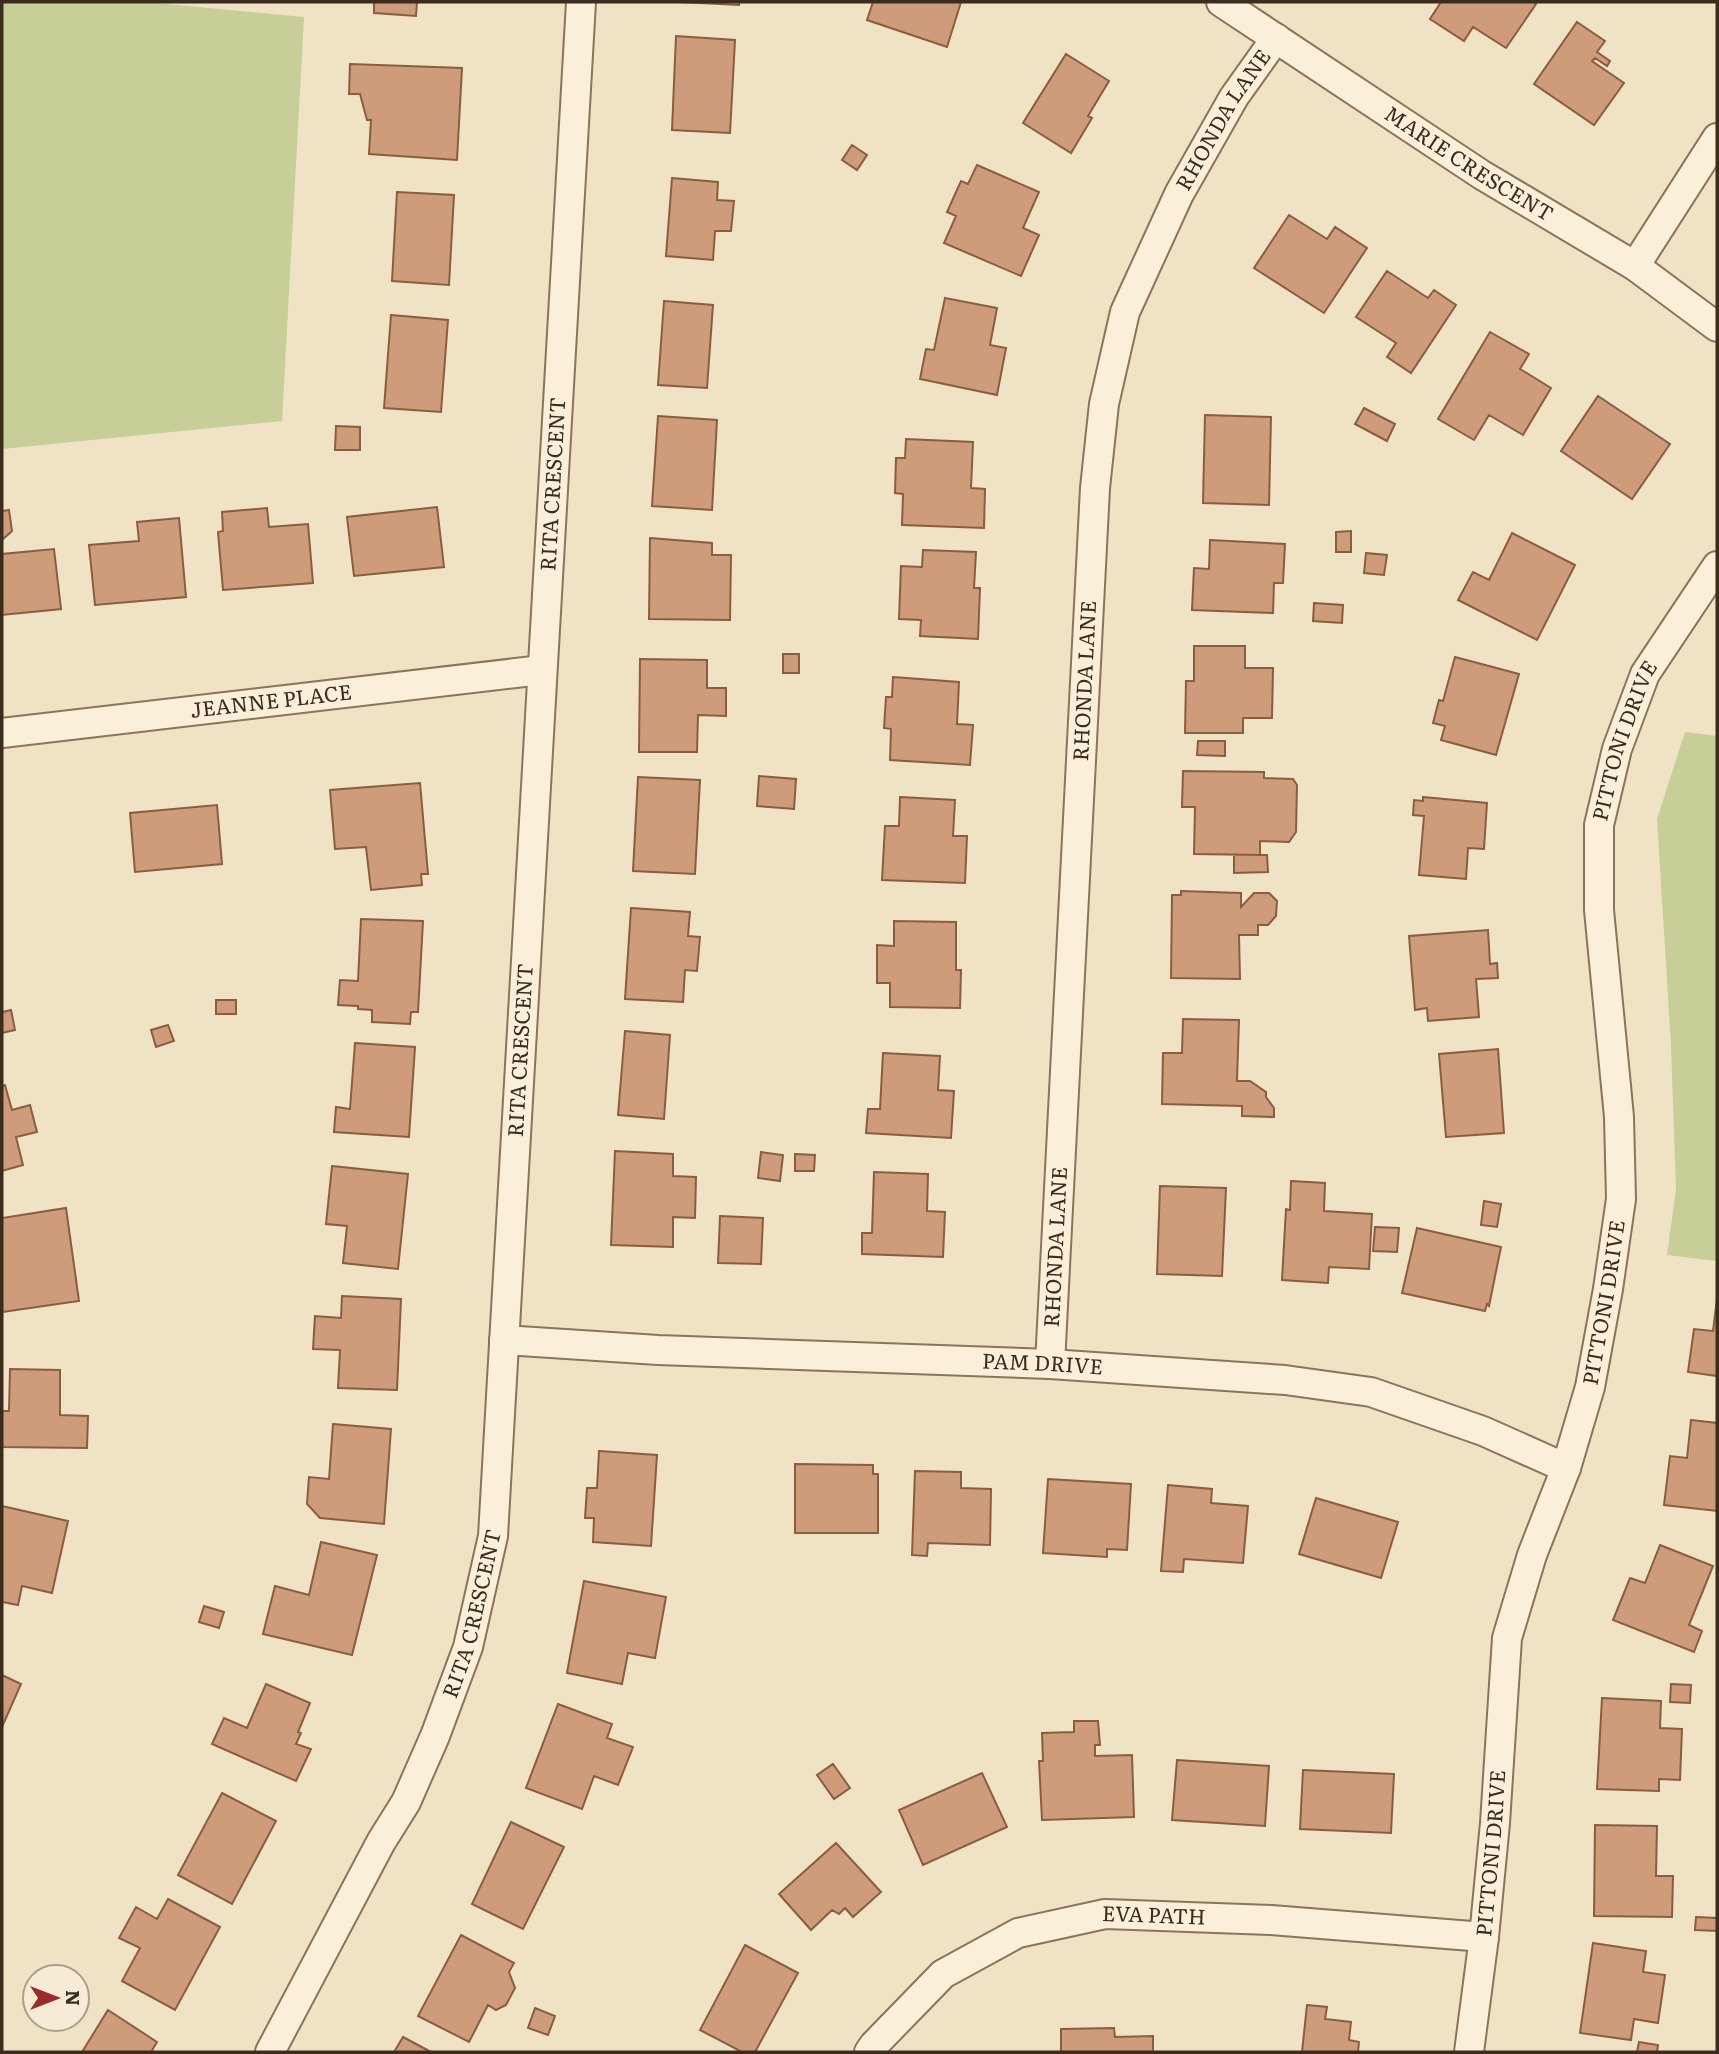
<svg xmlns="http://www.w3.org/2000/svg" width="1719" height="2054" viewBox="0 0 1719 2054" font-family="Literata,serif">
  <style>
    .green { fill: #c8ce98 }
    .building { fill: #ce9c7a; stroke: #8b5d40; stroke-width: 2 }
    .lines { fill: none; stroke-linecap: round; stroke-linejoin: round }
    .minor-casing { stroke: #8b745a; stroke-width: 32 }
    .minor { stroke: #faf0d9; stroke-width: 28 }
    .labels { text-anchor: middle; stroke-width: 6; stroke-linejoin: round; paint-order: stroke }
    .street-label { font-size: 21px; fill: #3b2c1f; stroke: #f6ecd5 }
  </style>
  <rect width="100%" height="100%" fill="#efe2c5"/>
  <path class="green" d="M2,2H146L304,17L282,421L2,449Z
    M1685,732L1717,736V1261L1667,1255L1676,1189L1671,1045L1657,819Z"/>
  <path class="building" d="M374,2H417L416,16L374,13Z
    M679,2H755H739V5Z
    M873,2H961L947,47L867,20Z
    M1441,2H1533L1536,4L1506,48L1473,27L1464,41L1430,19Z
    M1577,22L1605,41L1597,52L1610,61L1607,66L1595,58L1592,61L1624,83L1594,125L1534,84Z
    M676,36L735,40L730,133L672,130Z
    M1066,54L1109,81L1088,116L1092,118L1071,153L1023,123Z
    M350,64L462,68L457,160L369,154L371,120H367L360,94H349Z
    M852,145L867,155L857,170L842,160Z
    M977,165L1039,192L1023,228L1039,235L1021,276L944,243L956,216L947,212L961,181L968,184Z
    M672,178L718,182L717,200L734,201L731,231H715L713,260L666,256Z
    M397,192L454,195L449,285L392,281Z
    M1289,215L1327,239L1335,227L1367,248L1324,313L1254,268Z
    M1387,271L1428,298L1434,290L1456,305L1411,373L1387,357L1396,343L1356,317Z
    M945,298L997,308L990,345L1006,348L997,395L920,379L926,349L934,350Z
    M664,301L713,305L707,388L658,385Z
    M391,315L448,320L441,412L384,408Z
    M1490,332L1529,354L1520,369L1551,388L1523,435L1489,415L1474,440L1438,419Z
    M1598,396L1670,444L1632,499L1561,451Z
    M1364,408L1395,424L1387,441L1355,424Z
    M1205,415L1271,417L1269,505L1203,503Z
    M658,416L717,420L712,510L652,506Z
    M336,426L360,427V450H335Z
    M906,439L973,442L971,488L985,489L984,528L902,525L903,494L895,493L896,458H905Z
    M437,507L444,567L354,576L347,517Z
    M267,508L269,527L308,524L313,583L223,590L218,532L223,531L222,512Z
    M9,510L12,531L2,540V511Z
    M179,518L186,597L95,605L89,545L139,541L137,522Z
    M1351,531V552H1336V532Z
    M1512,533L1575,565L1537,640L1458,600L1473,572L1489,580Z
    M650,538L712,543V555H731L730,620L649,619Z
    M1210,540L1285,544L1283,583H1274L1273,613L1192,610L1194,568L1209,569Z
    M54,549L61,609L2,615V554Z
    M923,550L976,552L974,588H980L978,639L920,636L921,620L899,619L901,566L922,567Z
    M1366,553L1387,555L1384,575L1364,573Z
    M1314,603L1343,605L1342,623L1313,621Z
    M1194,646H1245V668H1273L1272,718H1243V733H1185L1186,681H1194Z
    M783,654H799V673H783Z
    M1455,657L1519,674L1496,755L1441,740L1445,726L1433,723L1439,700L1443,701Z
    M640,659L707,660V688H726V716L698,715L697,752H639Z
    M893,677L959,682L957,724L973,725L970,765L890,760L891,729L884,728L886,697H892Z
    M1198,741H1225V756L1197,755Z
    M1183,771L1264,772V778L1293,779L1297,785L1296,832L1289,842L1260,841V855L1194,854L1195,807H1182Z
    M759,776L796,779L794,809L757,806Z
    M638,777L700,780L695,874L633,871Z
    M420,783L428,874H421L422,885L371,890L366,847L335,849L330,790Z
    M900,797L955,800L953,836H967L965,883L882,880L885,826H899Z
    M1423,797L1487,803L1484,849L1468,848L1466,879L1419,875L1424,816L1413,815L1414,800L1423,801Z
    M217,805L222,864L135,872L130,813Z
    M1234,855H1267L1268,872L1234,873Z
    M1181,891L1241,893V907L1254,893H1269L1277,901L1276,916L1268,925H1258V935H1239L1240,979L1171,978L1172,895H1181Z
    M631,908L690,912L688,936L700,937L697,971L685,970L683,1002L625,999Z
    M361,919L423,921L418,1012H411L410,1024L372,1022V1010L358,1009V1006L338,1005L340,980L358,981Z
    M894,921L956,922V970H961L960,1008L890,1007V983H877V945L894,946Z
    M1488,930L1490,964L1497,963L1498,978L1476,979L1479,1017L1428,1021L1427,1008L1415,1010L1409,936Z
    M216,1000H236V1014H216Z
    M11,1010L15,1030L2,1033V1012Z
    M1183,1019L1239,1020L1237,1081H1250L1266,1092V1097L1274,1108V1117L1242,1116V1106L1162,1104L1163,1053H1182Z
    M168,1025L174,1041L156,1047L151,1030Z
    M625,1031L670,1035L664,1119L618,1115Z
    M355,1043L415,1047L409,1137L334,1132L336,1107L350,1109Z
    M1498,1049L1504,1133L1446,1137L1439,1054Z
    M883,1053L940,1056L938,1090L954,1091L951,1138L866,1133L868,1109H880Z
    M5,1085L12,1110L30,1105L37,1132L16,1137L23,1165L2,1171V1086Z
    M615,1151L673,1154V1176L696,1177L695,1218L673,1217V1247L611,1245Z
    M761,1152L783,1155L780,1181L758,1178Z
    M795,1154L815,1155L814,1171H795Z
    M332,1166L408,1174L398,1269L343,1263L347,1226L326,1224Z
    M874,1172L928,1174L927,1211L945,1212L943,1257L862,1254V1233H872Z
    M1291,1181L1325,1183L1324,1211L1372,1214L1369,1269L1329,1267L1328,1283L1282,1280L1286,1209L1290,1210Z
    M1160,1186L1226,1188L1222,1276L1157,1274Z
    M1484,1201L1501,1204L1497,1227L1481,1225Z
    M66,1208L79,1301L2,1312V1218Z
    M720,1216L763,1218L761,1264L718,1263Z
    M1375,1227L1399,1228L1397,1252L1373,1251Z
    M1417,1228L1501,1247L1489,1306L1487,1304L1485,1311L1402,1293Z
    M342,1296L401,1299L397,1390L338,1388L340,1350L313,1349L315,1316L341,1318Z
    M1717,1298V1376L1688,1372L1694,1329L1713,1331Z
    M10,1369L60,1370V1415L88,1416L87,1448L2,1447V1411H9Z
    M1691,1420L1717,1423V1511L1664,1505L1670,1456L1687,1458Z
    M333,1424L391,1429L384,1524L320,1518L307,1504L309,1477L329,1479Z
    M599,1451L657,1455L651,1546L593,1542L594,1518H585L587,1488H597Z
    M795,1464L873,1465V1474H878V1533H795Z
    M915,1471L961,1472V1488L991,1489L990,1545L928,1543L927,1556L912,1555Z
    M1048,1479L1131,1484L1127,1550L1107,1549V1557L1043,1553Z
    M1168,1485L1212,1489L1211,1503L1248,1506L1243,1563L1184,1559L1183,1572L1161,1571Z
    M1316,1498L1398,1522L1381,1578L1299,1554Z
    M2,1506L68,1521L52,1593L22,1586L18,1605L2,1602Z
    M321,1542L377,1555L352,1655L263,1634L275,1586L309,1595Z
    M1660,1545L1713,1566L1689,1625L1702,1631L1694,1652L1613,1620L1630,1578L1645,1583Z
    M584,1581L666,1597L655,1658L628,1653L622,1684L567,1673Z
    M204,1606L224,1612L219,1628L199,1622Z
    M2,1675L21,1684L2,1727Z
    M266,1684L310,1703L298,1732L301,1733L296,1744L311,1749L296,1781L212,1744L224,1718L247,1728Z
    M1671,1684L1691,1685L1690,1703L1670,1702Z
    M1602,1698L1661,1701L1660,1728L1682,1729L1680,1780L1659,1779V1791L1597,1789Z
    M558,1704L612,1724L607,1738L633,1747L618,1785L594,1776L582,1809L526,1788Z
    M1074,1721H1098L1100,1745H1095V1756L1132,1755L1134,1817L1042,1820L1039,1761H1043L1042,1733L1074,1732Z
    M1177,1760L1269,1766L1265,1826L1172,1820Z
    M833,1764L850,1788L834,1799L817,1775Z
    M1303,1770L1394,1774L1391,1833L1300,1829Z
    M982,1773L1007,1827L923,1865L899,1810Z
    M222,1793L276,1821L232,1904L178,1875Z
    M511,1822L564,1847L523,1929L472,1904Z
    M1595,1825L1657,1826L1656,1876H1673L1672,1917L1594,1916Z
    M836,1843L881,1892L853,1917L845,1908L839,1914L832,1910L811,1930L779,1894Z
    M168,1899L220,1927L175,2010L122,1981L140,1948L119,1938L136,1907L157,1919Z
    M1696,1917L1717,1918V1931L1695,1930Z
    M461,1935L514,1963L509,1972L515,1988L506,2005L496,2010L488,2005L469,2042L418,2016Z
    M1593,1943L1646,1951L1643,1972L1665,1975L1658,2023L1634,2019L1631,2040L1580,2033Z
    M745,1945L798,1973L755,2052H742L700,2030Z
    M77,1991L87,1997L77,2014Z
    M1307,2005L1327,2007L1325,2019L1351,2022L1349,2040L1359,2042L1358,2052H1302Z
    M535,2008L555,2016L548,2035L528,2028Z
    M108,2010L157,2042L151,2052H82Z
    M1114,2028L1115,2037L1153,2036V2052H1061V2029Z
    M403,2037L431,2052H394Z
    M1639,2042L1658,2045L1657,2052H1637Z"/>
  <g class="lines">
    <defs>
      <g id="minor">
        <path id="s1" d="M1221,2L1482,175L1635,266L1717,327"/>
        <path d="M1635,266L1717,138"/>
        <path id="s2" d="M2,733L542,670"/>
        <path id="s3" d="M504,1340L658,1350L1050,1364L1285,1380L1371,1392L1483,1431L1566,1468"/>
        <path id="s4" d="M1050,1364L1095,488L1104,404L1125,312L1179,194L1234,97L1276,38"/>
        <path id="s5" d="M270,2052L381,1842L406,1802L435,1736L468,1647L493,1536L581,2"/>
        <path id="s6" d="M869,2052L874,2045L943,1974L1018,1933L1105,1914L1271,1920L1484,1937"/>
        <path id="s7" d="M1469,2052L1484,1937L1495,1823L1507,1638L1532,1555L1566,1468L1590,1387L1608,1289L1621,1199L1619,1117L1599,910V825L1617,749L1645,674L1717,566"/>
      </g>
    </defs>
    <use href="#minor" class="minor-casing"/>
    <use href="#minor" class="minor"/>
  </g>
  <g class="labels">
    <g class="street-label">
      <text dy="7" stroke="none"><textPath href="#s4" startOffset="1272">RHONDA LANE</textPath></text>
      <text dy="7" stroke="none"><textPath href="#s1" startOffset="296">MARIE CRESCENT</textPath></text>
      <text dy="7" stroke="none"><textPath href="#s5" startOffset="1619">RITA CRESCENT</textPath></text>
      <text dy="7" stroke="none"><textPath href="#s4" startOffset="684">RHONDA LANE</textPath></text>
      <text dy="7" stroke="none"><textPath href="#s2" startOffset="271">JEANNE PLACE</textPath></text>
      <text dy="7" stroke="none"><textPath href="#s7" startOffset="1334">PITTONI DRIVE</textPath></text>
      <text dy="7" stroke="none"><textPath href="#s5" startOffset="1052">RITA CRESCENT</textPath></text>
      <text dy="7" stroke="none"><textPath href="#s4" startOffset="117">RHONDA LANE</textPath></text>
      <text dy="7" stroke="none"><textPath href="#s7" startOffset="766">PITTONI DRIVE</textPath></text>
      <text dy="7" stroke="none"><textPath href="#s3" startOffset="539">PAM DRIVE</textPath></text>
      <text dy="7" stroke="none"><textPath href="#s5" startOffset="485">RITA CRESCENT</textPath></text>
      <text dy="7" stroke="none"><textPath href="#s7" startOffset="200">PITTONI DRIVE</textPath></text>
      <text dy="7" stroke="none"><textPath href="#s6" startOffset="331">EVA PATH</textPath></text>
    </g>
  </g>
  <rect width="1719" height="2054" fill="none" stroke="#3b2c1f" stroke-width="7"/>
  <g transform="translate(56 1998) rotate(90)"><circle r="33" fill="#f6ecd5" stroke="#ab9f8c" stroke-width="2"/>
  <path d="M0-5L12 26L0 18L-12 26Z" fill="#9c292b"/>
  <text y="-10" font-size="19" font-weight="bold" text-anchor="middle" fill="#3b2c1f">N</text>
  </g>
</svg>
